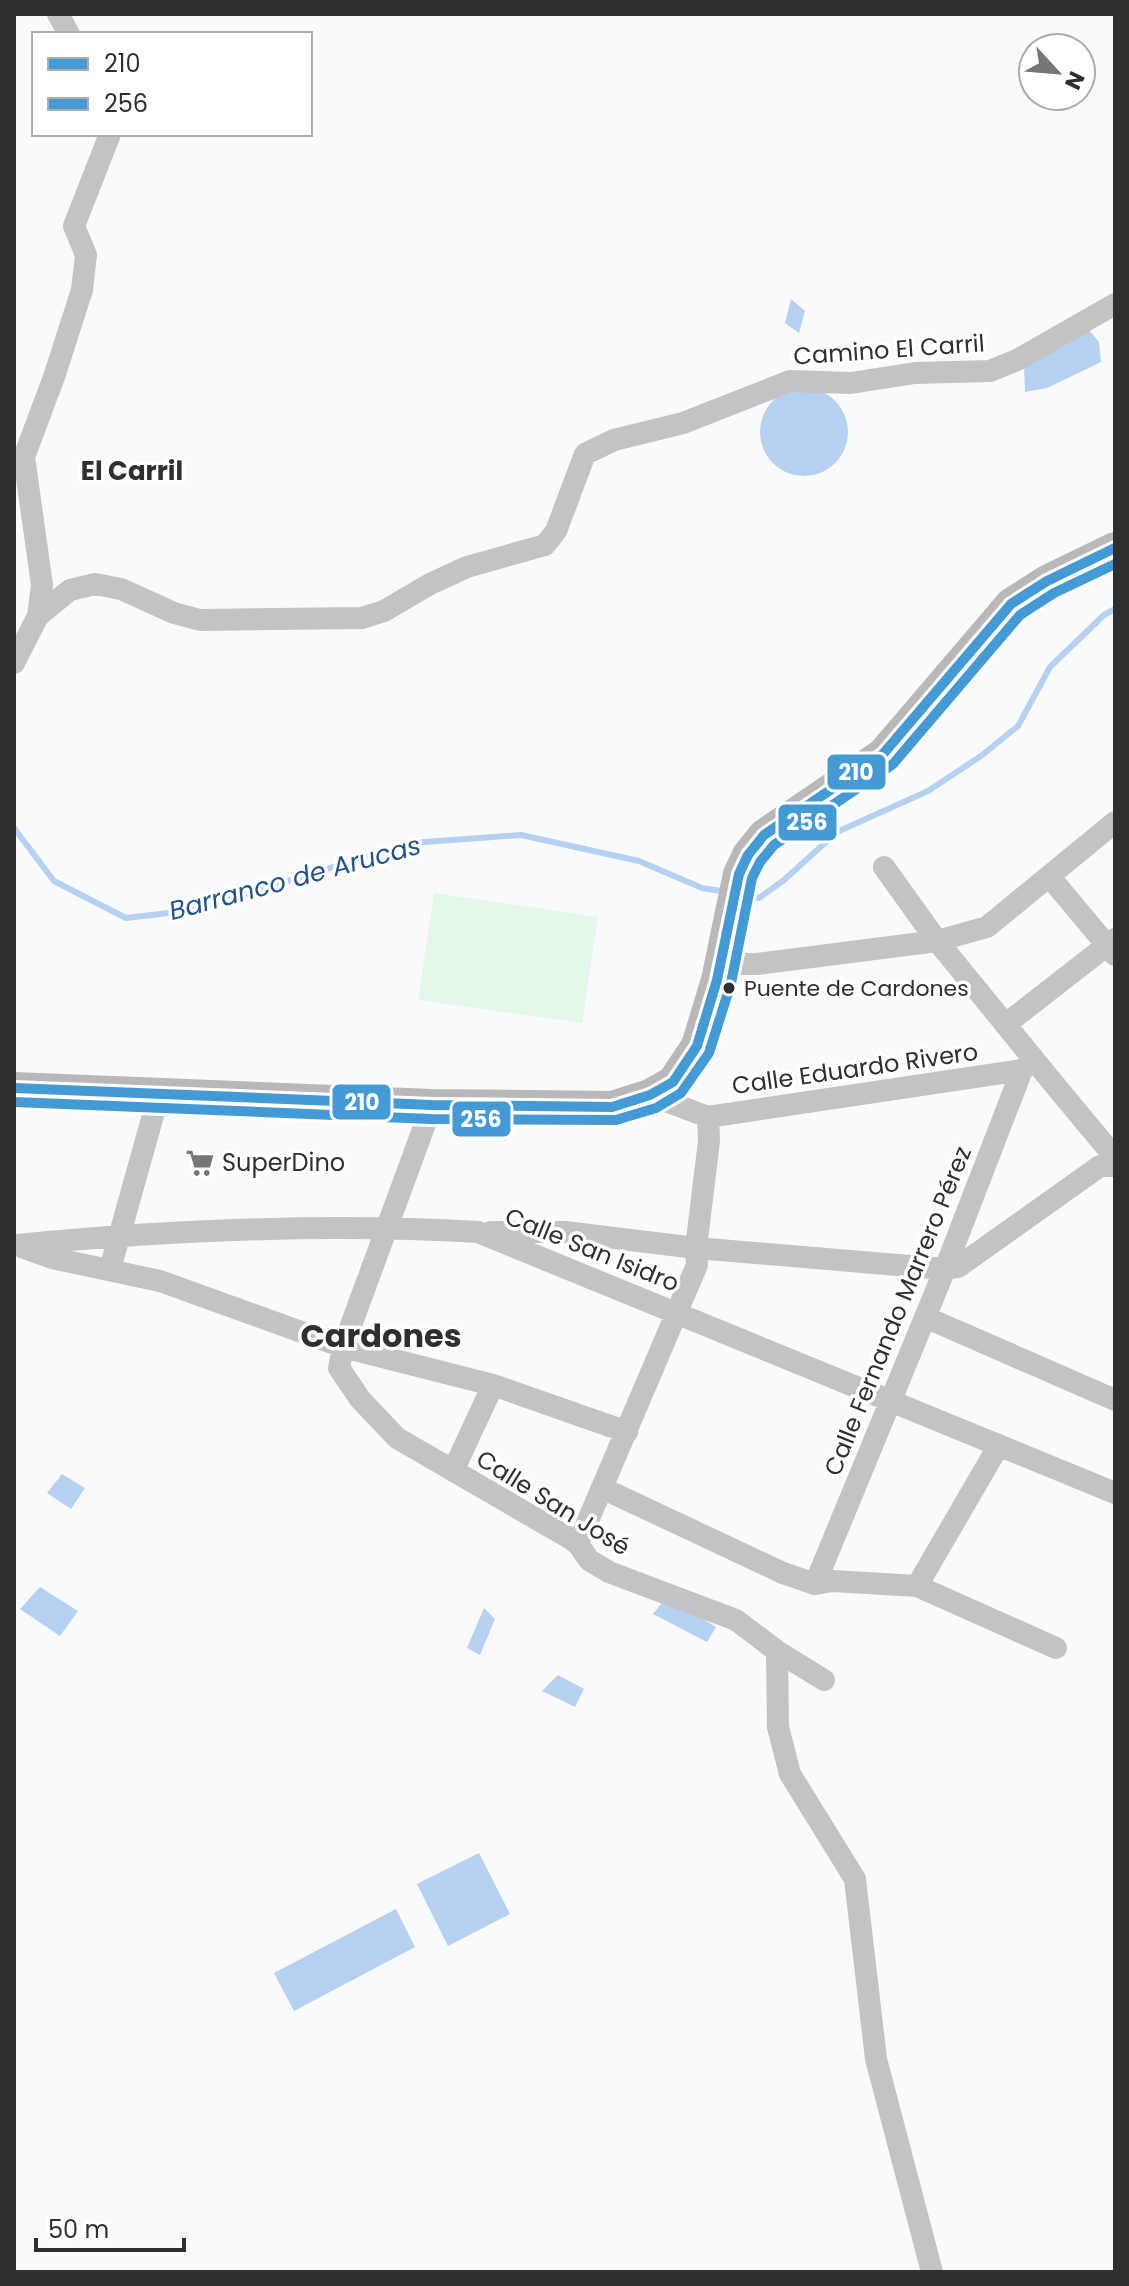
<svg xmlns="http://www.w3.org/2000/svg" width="1129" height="2286" viewBox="0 0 1129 2286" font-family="Poppins,sans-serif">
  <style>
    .green { fill: #e5f7e9 }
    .water { fill: #b6d0f1 }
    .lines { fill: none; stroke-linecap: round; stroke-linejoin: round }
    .stream { stroke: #b6d0f1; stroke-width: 6 }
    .street { stroke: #c3c3c3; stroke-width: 22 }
    .secondary { stroke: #b9b8b9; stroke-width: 32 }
    .bus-1-casing { stroke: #fff; stroke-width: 16 }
    .bus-2-casing { stroke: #fff; stroke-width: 16 }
    .bus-1 { stroke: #449ad5; stroke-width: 10 }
    .bus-2 { stroke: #449ad5; stroke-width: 10 }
    .bus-dot { fill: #2d2f31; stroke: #fff; stroke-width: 3 }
    .labels { text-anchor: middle; stroke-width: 7; stroke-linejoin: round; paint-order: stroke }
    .bus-label { font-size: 22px; fill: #2d2f31; stroke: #fff; text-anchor: start }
    .street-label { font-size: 24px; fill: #2d2f31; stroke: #fff }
    .poi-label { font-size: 24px; fill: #2d2f31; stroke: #fff; text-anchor: start }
    .neighbourhood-label { font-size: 26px; font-weight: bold; fill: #2d2f31; stroke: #fff }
    .water-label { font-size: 26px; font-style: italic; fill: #22538b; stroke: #fff }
    .district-label { font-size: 32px; font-weight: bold; fill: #2d2f31; stroke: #fff }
    .line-badge { stroke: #fff; stroke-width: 3 }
    .badge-label { font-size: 22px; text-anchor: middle; font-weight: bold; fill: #fff }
  </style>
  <rect width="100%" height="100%" fill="#f8fafc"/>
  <path class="green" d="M434,893L598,917L582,1023L418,1000Z"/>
  <path class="water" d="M791,299L805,311L799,333L785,323Z
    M1089,330L1099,342L1101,362L1047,388L1025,392L1024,364Z
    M760 432a44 44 0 1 1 88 0a44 44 0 1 1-88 0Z
    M62,1474L85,1488L71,1509L47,1493Z
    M40,1587L78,1611L60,1636L20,1609Z
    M662,1603L695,1614L716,1627L707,1642L653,1614Z
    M484,1608L495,1619L480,1655L467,1648Z
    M558,1675L584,1689L575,1707L542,1691Z
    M479,1853L510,1914L448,1946L417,1884Z
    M396,1909L415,1947L294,2011L274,1973Z"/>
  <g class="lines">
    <path class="stream" d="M14,828L54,881L126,918L194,910L411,843L521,835L639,861L702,888L727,892
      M746,896L759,898L784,880L837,832L928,791L981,756L1018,726L1050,667L1104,615L1115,609"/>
    <path class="street" d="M58,14L69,34
      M38,616L42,585L24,457L54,377L82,290L86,255L74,226L110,134
      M14,663L38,616L70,590L95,584L121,589L174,613L200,620L362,618L384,611L430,584L467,567L545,545L556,531L585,454L614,440L683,423L790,381L851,383L915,373L990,371L1017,360L1115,304
      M884,867L937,941L987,927L1115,822
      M1049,876L1115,955
      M721,964H757L937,941C997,1013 1054,1086 1115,1157
      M1006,1024L1115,939
      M650,1095L708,1117L1022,1070
      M432,1105L343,1347L339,1368L360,1399L397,1438L571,1539L578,1544L589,1560L609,1572L736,1620L777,1651L824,1680
      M491,1232H565L696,1248L945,1269L958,1267L1100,1166H1115
      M17,1245C170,1230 324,1223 478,1232L1115,1493
      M24,1248L52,1258L160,1281L343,1347L493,1385L627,1432
      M110,1269L159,1094
      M925,1317L1115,1400
      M453,1471L493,1385
      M602,1488L783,1573L815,1584L833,1581L917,1586L1056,1648
      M578,1544L697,1265L696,1248L709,1141L708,1117
      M815,1584L945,1269L1022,1070L1033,1062
      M917,1586L999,1445
      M777,1651L778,1727L790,1774L855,1879L876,2059L932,2272"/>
    <path class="secondary" d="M14,1088L432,1105L612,1107L650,1095L673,1082L697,1046L717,980L739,874L748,855L764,835L883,754L1011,604L1047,581L1115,548"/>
    <defs>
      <path id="bus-1" d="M14,1088L432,1105L612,1107L650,1095L673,1082L697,1046L717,980L739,874L748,855L764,835L883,754L1011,604L1047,581L1115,548"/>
      <path id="bus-2" d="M14,1102L431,1119L616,1120L656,1108L681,1093L709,1053L731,983L752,878L760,862L774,845L893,764L1020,615L1054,593L1115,564"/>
    </defs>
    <use href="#bus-1" class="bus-1-casing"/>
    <use href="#bus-2" class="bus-2-casing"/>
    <use href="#bus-1" class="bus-1"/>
    <use href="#bus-2" class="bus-2"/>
  </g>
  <defs>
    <symbol id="supermarket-bare" viewBox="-9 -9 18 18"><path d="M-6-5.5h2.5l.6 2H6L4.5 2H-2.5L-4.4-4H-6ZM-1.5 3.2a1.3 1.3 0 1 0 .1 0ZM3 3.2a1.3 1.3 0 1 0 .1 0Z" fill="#747678" stroke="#fff" stroke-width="2.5" paint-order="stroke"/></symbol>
  </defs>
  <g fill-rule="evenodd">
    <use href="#supermarket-bare" x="180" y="1143" width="40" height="40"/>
  </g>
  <circle class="bus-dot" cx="729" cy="988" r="7"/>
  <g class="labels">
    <g class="bus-label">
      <text x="744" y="996">Puente de Cardones</text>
    </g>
    <g class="street-label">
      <text transform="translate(889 350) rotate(-4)" y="8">Camino El Carril</text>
      <text transform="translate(855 1069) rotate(-8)" y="8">Calle Eduardo Rivero</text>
      <text transform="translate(592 1250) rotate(22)" y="8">Calle San Isidro</text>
      <text transform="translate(898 1311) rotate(-68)" y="8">Calle Fernando Marrero Pérez</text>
      <text transform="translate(553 1503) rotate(32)" y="8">Calle San José</text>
    </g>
    <g class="poi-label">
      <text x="222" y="1171">SuperDino</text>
    </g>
    <g class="neighbourhood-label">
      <text x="132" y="480">El Carril</text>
    </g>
    <g class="water-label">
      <text transform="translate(295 878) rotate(-15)" y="9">Barranco de Arucas</text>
    </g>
    <g class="district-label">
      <text x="381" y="1347">Cardones</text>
    </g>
  </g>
  <g class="line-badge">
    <rect x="826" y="753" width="61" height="38" rx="8" fill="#449ad5"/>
    <rect x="777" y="803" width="61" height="39" rx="8" fill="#449ad5"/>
    <rect x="331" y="1083" width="61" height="38" rx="8" fill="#449ad5"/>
    <rect x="451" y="1100" width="61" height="38" rx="8" fill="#449ad5"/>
  </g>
  <g class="badge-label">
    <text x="856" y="780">210</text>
    <text x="807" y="830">256</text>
    <text x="362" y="1110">210</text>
    <text x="481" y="1127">256</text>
  </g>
  <rect width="1129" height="2286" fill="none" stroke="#2d2f31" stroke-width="32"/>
  <rect x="32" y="32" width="280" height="104" fill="#ffffff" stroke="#abacad" stroke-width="2"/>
  <rect x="48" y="58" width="40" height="12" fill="#449ad5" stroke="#abacad" stroke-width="2"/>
  <text x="104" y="72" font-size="24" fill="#2d2f31">210</text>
  <rect x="48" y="98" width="40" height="12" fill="#449ad5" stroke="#abacad" stroke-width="2"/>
  <text x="104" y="112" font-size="24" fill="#2d2f31">256</text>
  <g transform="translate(1057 72) rotate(116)"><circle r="38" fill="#ffffff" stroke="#abacad" stroke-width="2"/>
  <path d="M0-6L14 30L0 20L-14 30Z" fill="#747678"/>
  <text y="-12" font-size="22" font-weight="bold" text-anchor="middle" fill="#2d2f31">N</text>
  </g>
  <path d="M36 2238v12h148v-12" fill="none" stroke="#2d2f31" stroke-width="4"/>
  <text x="48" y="2238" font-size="24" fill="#2d2f31" stroke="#ffffff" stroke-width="6" paint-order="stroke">50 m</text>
</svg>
